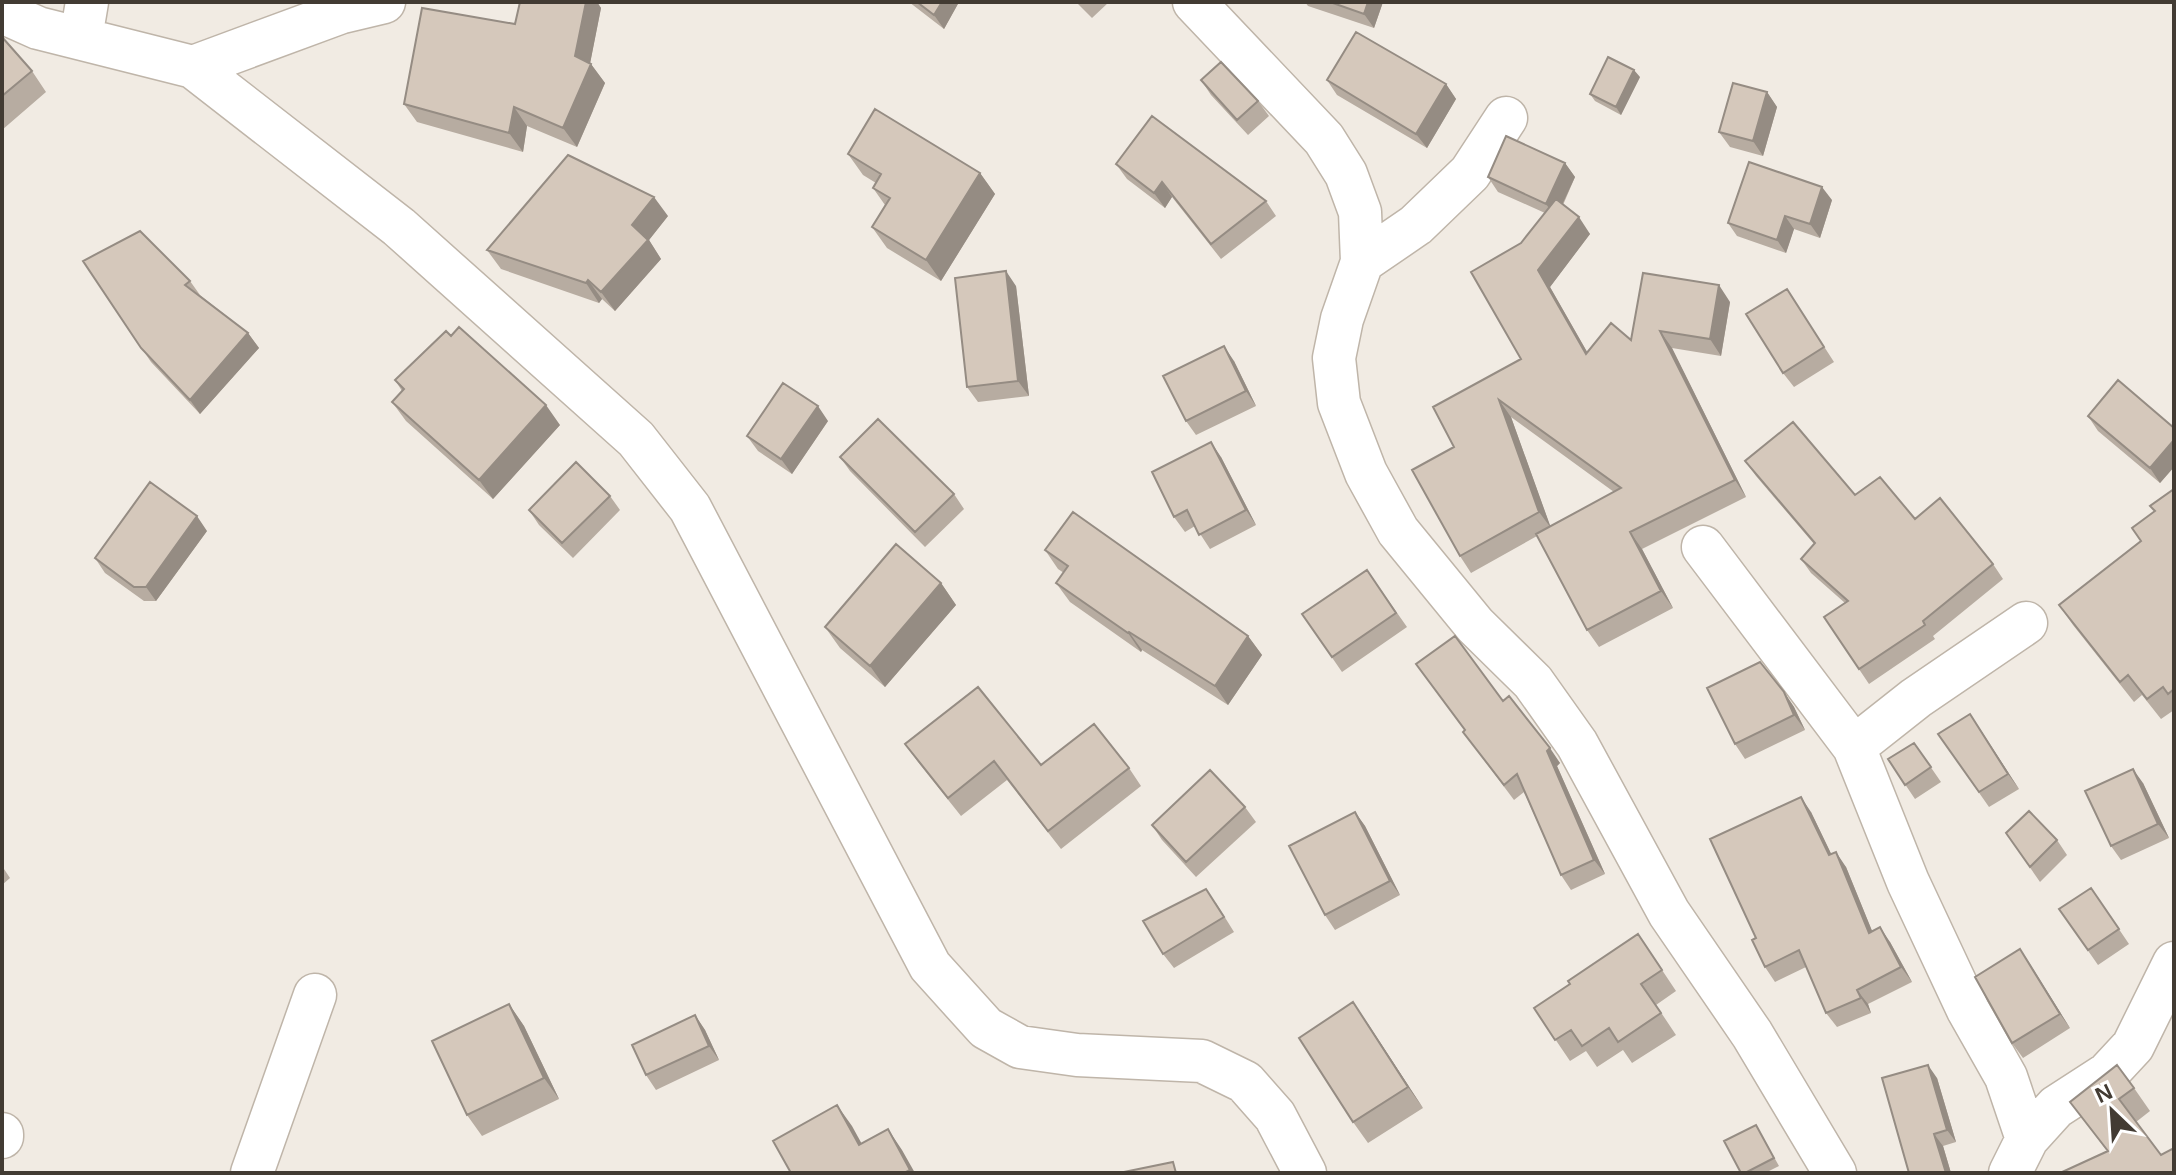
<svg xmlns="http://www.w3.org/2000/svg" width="2176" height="1175" viewBox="0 0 2176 1175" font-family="Arial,sans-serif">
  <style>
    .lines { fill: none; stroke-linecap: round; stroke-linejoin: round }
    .minor-casing { stroke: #bfb5a9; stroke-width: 45 }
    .minor { stroke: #fff; stroke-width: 42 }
    .wall { fill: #b7aca1; fill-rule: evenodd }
    .shaded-wall { fill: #958c83 }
    .building { fill: #d5c8bb; stroke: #958c83; stroke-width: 2 }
  </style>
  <rect width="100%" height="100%" fill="#f1ebe3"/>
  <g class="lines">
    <defs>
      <path id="minor" d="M1194,2L1324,139L1346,174L1360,212L1362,262L1342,319L1334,358L1339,403L1366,473L1398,531L1475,625L1533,682L1577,744L1669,913L1752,1034L1835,1173
        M2,12L38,28L193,67L399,227L636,439L690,508L930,966L986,1028L1020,1047L1077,1055L1202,1061L1245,1082L1275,1116L1305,1173
        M81,38L87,2
        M193,67L342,12L384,2
        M1362,262L1416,225L1470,173L1506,118
        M1703,547L1854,747L1908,882L1968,1010L2006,1077L2027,1139
        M1854,747L1916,698L2026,623
        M2,1134V1137
        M252,1173L315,995
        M2010,1173L2027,1139L2056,1107L2107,1074L2133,1046L2174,963"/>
    </defs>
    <use href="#minor" class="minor-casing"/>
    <use href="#minor" class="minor"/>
  </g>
  <path class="wall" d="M520,2H597L601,8L590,63L605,83L577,147L527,126L523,152L417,122L404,104L515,24Z
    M909,2H959L944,29Z
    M1076,2H1109L1092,18Z
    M1305,2H1383L1374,28L1308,6Z
    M2,37L32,71L46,92L2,130Z
    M1640,77L1621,115L1595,101L1590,94Z
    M1201,80L1258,101L1269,116L1248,135L1211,95Z
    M1327,80L1446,84L1456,99L1427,148L1337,95Z
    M1767,92L1777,107L1763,156L1730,147L1719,132Z
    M848,154L980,173L995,194L941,281L887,248L872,227L885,205L873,188L876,183L863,175Z
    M1565,163L1575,177L1563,205L1590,234L1550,287L1587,352L1631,340L1730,302L1721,356L1672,348L1746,497L1642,549L1673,608L1599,647L1587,630L1537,536L1471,573L1460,556L1454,447L1521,359V243L1545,213L1498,192L1488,177ZM1511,417L1614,492L1550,526Z
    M1116,164L1266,201L1276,216L1221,259L1172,197L1165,208L1127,179Z
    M1832,200L1820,238L1794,229L1786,253L1737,236L1728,223Z
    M668,216L649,240L661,259L615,311L602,299L599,303L501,269L487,250Z
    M83,261L190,281L200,295L248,333L259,348L200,414L151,362Z
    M1016,286L1029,396L978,402L967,387Z
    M1787,289L1834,362L1794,387L1783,373Z
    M1234,361L1256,406L1196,435L1186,421Z
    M395,380L560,425L493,499L406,421L392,402L402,391Z
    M2088,416L2174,428V467L2160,483L2098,431Z
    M828,421L792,474L758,451L747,436Z
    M840,457L954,494L964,509L925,547L850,471Z
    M1221,457L1256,525L1210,549L1195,526L1185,532L1174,517Z
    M1745,461L1855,495L1915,519L1993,564L2003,579L1933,636L1935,639L1869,684L1824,617L1845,603L1811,573L1801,559L1814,544L1756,476Z
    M2174,489V710L2161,719L2142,695L2134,702L2073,625L2059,605L2141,541L2154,511Z
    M610,496L620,510L573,558L539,525L529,510Z
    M207,531L156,601H144L105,573L95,558Z
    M1045,550L1248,636L1262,655L1228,705L1142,650L1141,652L1070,602L1056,583L1064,573L1058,569Z
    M1367,570L1407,627L1342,672L1302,614Z
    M941,583L956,605L885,687L840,648L825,627Z
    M1784,692L1794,707L1805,730L1745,759L1735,744Z
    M1503,701L1560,763L1557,766L1605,874L1571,890L1561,875L1524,792L1514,800L1463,732Z
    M1970,714L2019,789L1989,807L1938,734Z
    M1914,743L1941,782L1915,799L1888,759Z
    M905,744L1041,765L1129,768L1141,786L1061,849L1007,780L961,816L918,762Z
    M2143,783L2169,838L2121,860L2111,846Z
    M1245,807L1256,822L1196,877L1162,840L1152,825Z
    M1355,812L1365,826L1400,895L1335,930L1325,915Z
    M1811,812L1831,854L1846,867L1872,931L1890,942L1912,982L1868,1004L1871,1013L1837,1027L1826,1013L1806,967L1775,982L1765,967L1756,938Z
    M2006,833L2057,840L2067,855L2040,882Z
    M2,866L10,878L2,885Z
    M2091,888L2129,944L2098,965L2059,909Z
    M1216,903L1234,932L1174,968L1163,954Z
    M1638,934L1676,991L1656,1005L1676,1035L1632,1063L1623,1050L1597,1067L1586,1051L1570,1061L1534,1008L1570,984Z
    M2020,949L2070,1028L2023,1058L2012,1043Z
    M509,1004L524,1026L559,1099L482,1136L467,1115Z
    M695,1015L705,1030L719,1060L656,1090L646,1075Z
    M1368,1024L1423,1108L1368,1143L1353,1122Z
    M1937,1078L1956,1142L1943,1146L1951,1173H1909Z
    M2134,1088L2150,1111L2136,1122L2174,1173L2107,1151L2070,1102Z
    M1756,1125L1779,1166L1765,1173H1741Z"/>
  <path class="shaded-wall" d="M586,2H597L601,8L589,69L591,64L605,83L577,147L563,128L575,56Z
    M942,2H959L944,29L934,15Z
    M1368,2H1383L1374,28L1364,14Z
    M1634,70L1640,77L1621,115L1616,107Z
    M1446,84L1456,99L1427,148L1416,134Z
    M1767,92L1777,107L1763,156L1753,141Z
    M514,107L527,126L523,152L509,133Z
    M1565,163L1575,177L1556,218L1546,204Z
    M980,173L995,194L941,281L926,260Z
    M1162,182L1172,197L1165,208L1154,193Z
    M1822,187L1832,200L1820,238L1810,224Z
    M654,197L668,216L649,240L661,259L615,311L601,292L632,225Z
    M1785,216L1794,229L1786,253L1777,240Z
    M1579,217L1590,234L1550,287L1598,371L1586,354L1538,270Z
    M1006,271L1016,286L1029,396L1018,381Z
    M588,280L602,299L599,303L586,283Z
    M1719,285L1730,302L1721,356L1710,339Z
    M1660,331L1672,348L1746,497L1735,480Z
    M248,333L259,348L200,414L190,400Z
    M1224,346L1234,361L1256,406L1246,391Z
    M1499,400L1511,417L1551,528L1539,512Z
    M546,405L560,425L493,499L479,480Z
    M818,406L828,421L792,474L781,459Z
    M2174,440V467L2160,483L2150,468Z
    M1211,442L1221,457L1256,525L1246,510Z
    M197,516L207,531L156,601L146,587Z
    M1630,532L1642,549L1673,608L1661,591Z
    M941,583L956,605L885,687L870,666Z
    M1129,632L1142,650L1141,652L1128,633Z
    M1248,636L1262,655L1228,705L1215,686Z
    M1784,692L1794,707L1805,730L1794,715Z
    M1970,714L1980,729L2019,789L2008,774Z
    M1550,748L1560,763L1557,766L1605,874L1594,860L1547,751Z
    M2133,769L2143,783L2169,838L2158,824Z
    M1801,797L1811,812L1839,870L1829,855Z
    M1355,812L1365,826L1400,895L1390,881Z
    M1836,852L1846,867L1879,948L1869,933Z
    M1880,927L1890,942L1912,982L1901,967Z
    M2020,949L2030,964L2070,1028L2060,1014Z
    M1857,990L1868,1004L1871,1013L1861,998Z
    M1353,1002L1368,1024L1423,1108L1408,1087Z
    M509,1004L524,1026L559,1099L544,1078Z
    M695,1015L705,1030L719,1060L709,1046Z
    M1928,1065L1937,1078L1956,1142L1947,1130Z
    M837,1105L852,1126L874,1166L859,1145Z
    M888,1129L902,1150L915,1173H912L910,1170Z
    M1934,1134L1943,1146L1951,1173H1946Z"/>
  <path class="building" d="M520,2H586L575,56L591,64L563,128L514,107L509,133L404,104L422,8L515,24Z
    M917,2H942L934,15Z
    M1330,2H1368L1364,14Z
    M1356,32L1446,84L1416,134L1327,80Z
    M2,37L32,71L2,96Z
    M1608,57L1634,70L1616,107L1590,94Z
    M1221,62L1258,101L1237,120L1201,80Z
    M1733,83L1767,92L1753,141L1719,132Z
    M875,109L980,173L926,260L872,227L890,198L873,188L881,174L848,154Z
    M1152,116L1266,201L1211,244L1162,182L1154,193L1116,164Z
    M1506,136L1565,163L1546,204L1488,177Z
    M568,155L654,197L632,225L648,240L601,292L588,280L586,283L487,250Z
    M1749,162L1822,187L1810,224L1785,216L1777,240L1728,223Z
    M1556,199L1579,217L1538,270L1586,354L1611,323L1631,340L1643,273L1719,285L1710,339L1660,331L1735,480L1630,532L1661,591L1587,630L1536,534L1621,488L1499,400L1539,512L1460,556L1412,470L1454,447L1433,407L1521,359L1471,272L1521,243Z
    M140,231L190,281L185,285L248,333L190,400L141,348L83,261Z
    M1006,271L1018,381L967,387L955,278Z
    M1787,289L1824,347L1783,373L1746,314Z
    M459,327L546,405L479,480L392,402L404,389L395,380L446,331L451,336Z
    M1224,346L1246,391L1186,421L1163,376Z
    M2118,380L2174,428V440L2150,468L2088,416Z
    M783,383L818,406L781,459L747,436Z
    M878,419L954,494L915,532L840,457Z
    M1793,422L1855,495L1880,477L1915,519L1940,498L1993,564L1923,621L1925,625L1859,669L1824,617L1848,601L1801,559L1815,543L1745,461Z
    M1211,442L1246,510L1199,535L1187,510L1174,517L1152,472Z
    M576,462L610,496L562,543L529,510Z
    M150,482L197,516L146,587H134L95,558Z
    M2174,489V689L2168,694L2163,687L2147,699L2128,675L2120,682L2059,605L2141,541L2132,528L2155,511L2150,506Z
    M1073,512L1248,636L1215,686L1129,632L1128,633L1056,583L1068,566L1045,550Z
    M896,544L941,583L870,666L825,627Z
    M1367,570L1396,613L1332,657L1302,614Z
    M1455,636L1503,701L1509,696L1550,748L1547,751L1594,860L1561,875L1517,774L1504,785L1463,732L1465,730L1416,664Z
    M1760,662L1784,692L1794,715L1735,744L1707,688Z
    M978,687L1041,765L1094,724L1129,768L1048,831L994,761L948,798L905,744Z
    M1970,714L2008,774L1979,792L1938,734Z
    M1914,743L1931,767L1905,785L1888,759Z
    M2133,769L2158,824L2111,846L2085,791Z
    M1210,770L1245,807L1186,862L1152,825Z
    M1801,797L1829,855L1836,852L1869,933L1880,927L1901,967L1857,990L1861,998L1826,1013L1799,950L1765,967L1752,940L1756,938L1710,839Z
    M2029,811L2057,840L2030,867L2006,833Z
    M1355,812L1390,881L1325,915L1289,846Z
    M2091,888L2119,929L2088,950L2059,909Z
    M1206,889L1224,917L1163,954L1143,921Z
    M1638,934L1662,970L1641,984L1661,1013L1618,1042L1609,1028L1582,1046L1571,1030L1555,1040L1534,1008L1570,984L1568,981Z
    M2020,949L2060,1014L2012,1043L1975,977Z
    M1353,1002L1408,1087L1353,1122L1299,1038Z
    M509,1004L544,1078L467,1115L432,1041Z
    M695,1015L709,1046L646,1075L632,1045Z
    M1928,1065L1947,1130L1934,1134L1946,1173H1909L1882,1078Z
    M2117,1065L2134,1088L2119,1099L2161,1155L2172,1149L2174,1152V1173H2060L2108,1151L2070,1102Z
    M837,1105L859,1145L888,1129L910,1170L904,1173H791L773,1141Z
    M1756,1125L1774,1158L1745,1173H1741L1724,1141Z
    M1173,1162L1176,1173H1119Z"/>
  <rect width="2176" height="1175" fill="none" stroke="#423b33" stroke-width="8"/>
  <g transform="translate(2112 1111) rotate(335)" stroke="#ffffff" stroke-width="6" paint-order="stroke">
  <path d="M0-6L14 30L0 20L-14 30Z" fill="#423b33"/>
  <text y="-12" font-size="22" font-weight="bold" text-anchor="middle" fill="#423b33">N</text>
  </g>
</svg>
